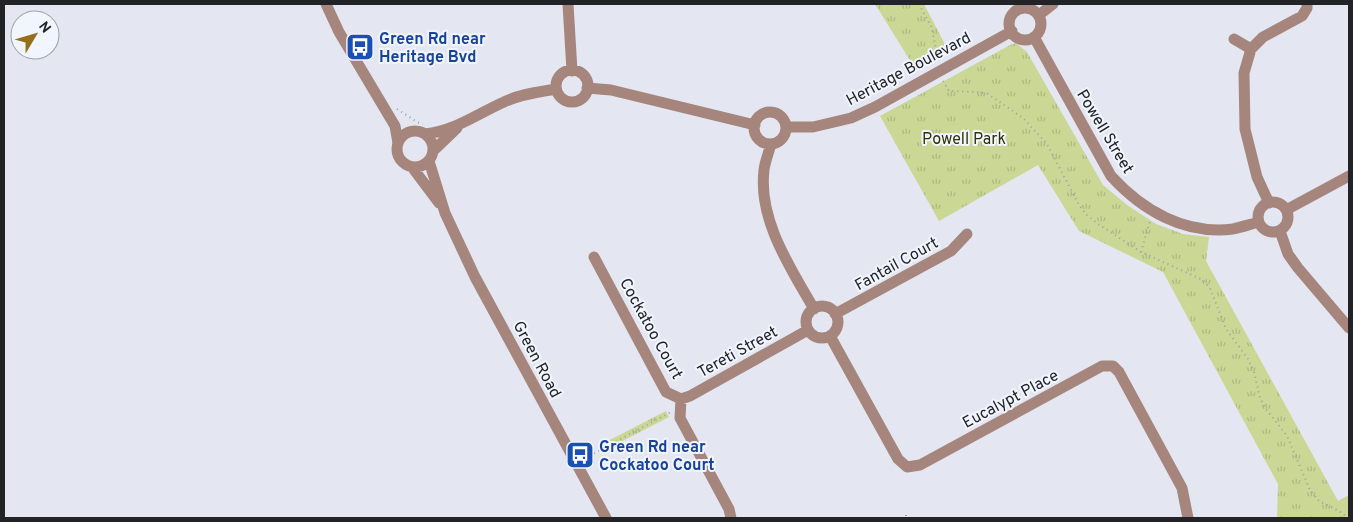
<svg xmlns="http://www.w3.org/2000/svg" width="1353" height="522" viewBox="0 0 1353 522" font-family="Overpass,sans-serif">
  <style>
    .grass { fill: url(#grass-tufts) }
    .pitch { fill: #cad795 }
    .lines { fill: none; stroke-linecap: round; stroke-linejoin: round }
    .path { stroke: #9ea0a8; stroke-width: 2; stroke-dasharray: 1 4; stroke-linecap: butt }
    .minor { stroke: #a6857d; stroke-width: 11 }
    .labels { text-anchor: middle; stroke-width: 4; stroke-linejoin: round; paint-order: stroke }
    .transit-label { font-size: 16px; font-weight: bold; fill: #164399; stroke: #f1f5fe; text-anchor: start }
    .street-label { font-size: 16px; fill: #212326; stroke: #f1f5fe }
    .park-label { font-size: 16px; fill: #2d3300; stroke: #f1f5fe }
  </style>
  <defs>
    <pattern id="grass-tufts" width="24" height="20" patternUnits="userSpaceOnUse" patternTransform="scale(1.25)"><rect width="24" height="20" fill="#cad795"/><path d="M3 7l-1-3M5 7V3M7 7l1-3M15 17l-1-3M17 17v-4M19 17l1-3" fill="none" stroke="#adb880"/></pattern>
  </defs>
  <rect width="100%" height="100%" fill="#e4e7f1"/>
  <path class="grass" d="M875,4H924L949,52C931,53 926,56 916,70Z
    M1016,43L1027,52L1103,185L1127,205L1156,224L1183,234L1209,237L1206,261L1338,501L1349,495V518H1277L1278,484L1163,272L1079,231L1038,165L939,221L880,116L1010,45Z
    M666,411L669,417L601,452L598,446Z"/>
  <path class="pitch" d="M1003,109L1023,124L1010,143L990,128Z"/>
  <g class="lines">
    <path class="path" d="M919,4L932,28L936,50L932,61L934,64
      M943,81L949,91L978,92L988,94L1023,118L1047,144L1079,205L1087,215L1098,224L1141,252L1203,280L1210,288L1226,329L1248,359L1254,372L1260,398L1266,409L1287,436L1310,490L1319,501L1339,511L1348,518
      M397,109L417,122L423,124
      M1141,252L1150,221
      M585,458L671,412
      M906,515V518"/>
    <path class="minor" d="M326,4L339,32L395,126L398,143
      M568,4L572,71
      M1009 24a16 16 0 1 1 32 0a16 16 0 1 1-32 0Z
      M1039,15L1053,4
      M1034,37L1111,176C1142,210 1184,235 1233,229C1242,227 1251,224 1259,222
      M1234,39L1251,49
      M556 86a16 16 0 1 1 32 0a16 16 0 1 1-32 0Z
      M587,88L611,90L755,125
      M754 128a16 16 0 1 1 32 0a16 16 0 1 1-32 0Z
      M786,127H813L851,118L875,107L1012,31
      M397 149a18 18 0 1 1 36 0a18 18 0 1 1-36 0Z
      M425,134C455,131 477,114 504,102C520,94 539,92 556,89
      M771,144C769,152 765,161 764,170C758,220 790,267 814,309
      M433,151L457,128
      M429,161L445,213L475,277L606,518
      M412,167L439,203
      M1258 217a15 15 0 1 1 30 0a15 15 0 1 1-30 0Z
      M1269,203L1257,177L1245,129L1244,73L1251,49L1263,37L1302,16L1307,8V4
      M1286,210L1349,176
      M1280,231L1288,254L1298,268L1349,328
      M594,257L666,392L681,399L680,418L729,509L731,518
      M806 322a16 16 0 1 1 32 0a16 16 0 1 1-32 0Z
      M835,314L951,251L967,234
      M830,336L898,459L907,467L920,465L1102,366H1113L1119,372L1182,488L1188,518
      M681,399L690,396L808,330"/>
  </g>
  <defs>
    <symbol id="bus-square" viewBox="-11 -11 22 22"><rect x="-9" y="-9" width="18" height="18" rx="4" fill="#1a4fb4" stroke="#f1f5fe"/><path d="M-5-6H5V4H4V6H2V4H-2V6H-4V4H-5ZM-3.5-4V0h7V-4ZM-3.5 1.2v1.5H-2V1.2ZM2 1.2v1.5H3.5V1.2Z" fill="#fff"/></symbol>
  </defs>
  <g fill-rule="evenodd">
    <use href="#bus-square" x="344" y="31" width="32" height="32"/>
    <use href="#bus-square" x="564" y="439" width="32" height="32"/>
  </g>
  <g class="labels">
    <g class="transit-label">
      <text x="379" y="44">Green Rd near<tspan x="379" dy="18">Heritage Bvd</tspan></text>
      <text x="599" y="452">Green Rd near<tspan x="599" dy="18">Cockatoo Court</tspan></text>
    </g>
    <g class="street-label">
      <text transform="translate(908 68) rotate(-28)" y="6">Heritage Boulevard</text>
      <text transform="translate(1106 131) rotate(59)" y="6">Powell Street</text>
      <text transform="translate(896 263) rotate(-29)" y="6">Fantail Court</text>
      <text transform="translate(652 328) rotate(61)" y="6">Cockatoo Court</text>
      <text transform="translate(737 351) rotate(-29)" y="6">Tereti Street</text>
      <text transform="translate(538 359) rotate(62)" y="6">Green Road</text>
      <text transform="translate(1010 398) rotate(-28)" y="6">Eucalypt Place</text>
    </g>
    <g class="park-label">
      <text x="964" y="144">Powell Park</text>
    </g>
  </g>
  <rect width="1353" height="522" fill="none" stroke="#212326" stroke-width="10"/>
  <g transform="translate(35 35) rotate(52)"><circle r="24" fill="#f1f5fe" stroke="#9ea1a8"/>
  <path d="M0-4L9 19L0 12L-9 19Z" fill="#947019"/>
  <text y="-8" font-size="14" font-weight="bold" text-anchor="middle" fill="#212326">N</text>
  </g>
</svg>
